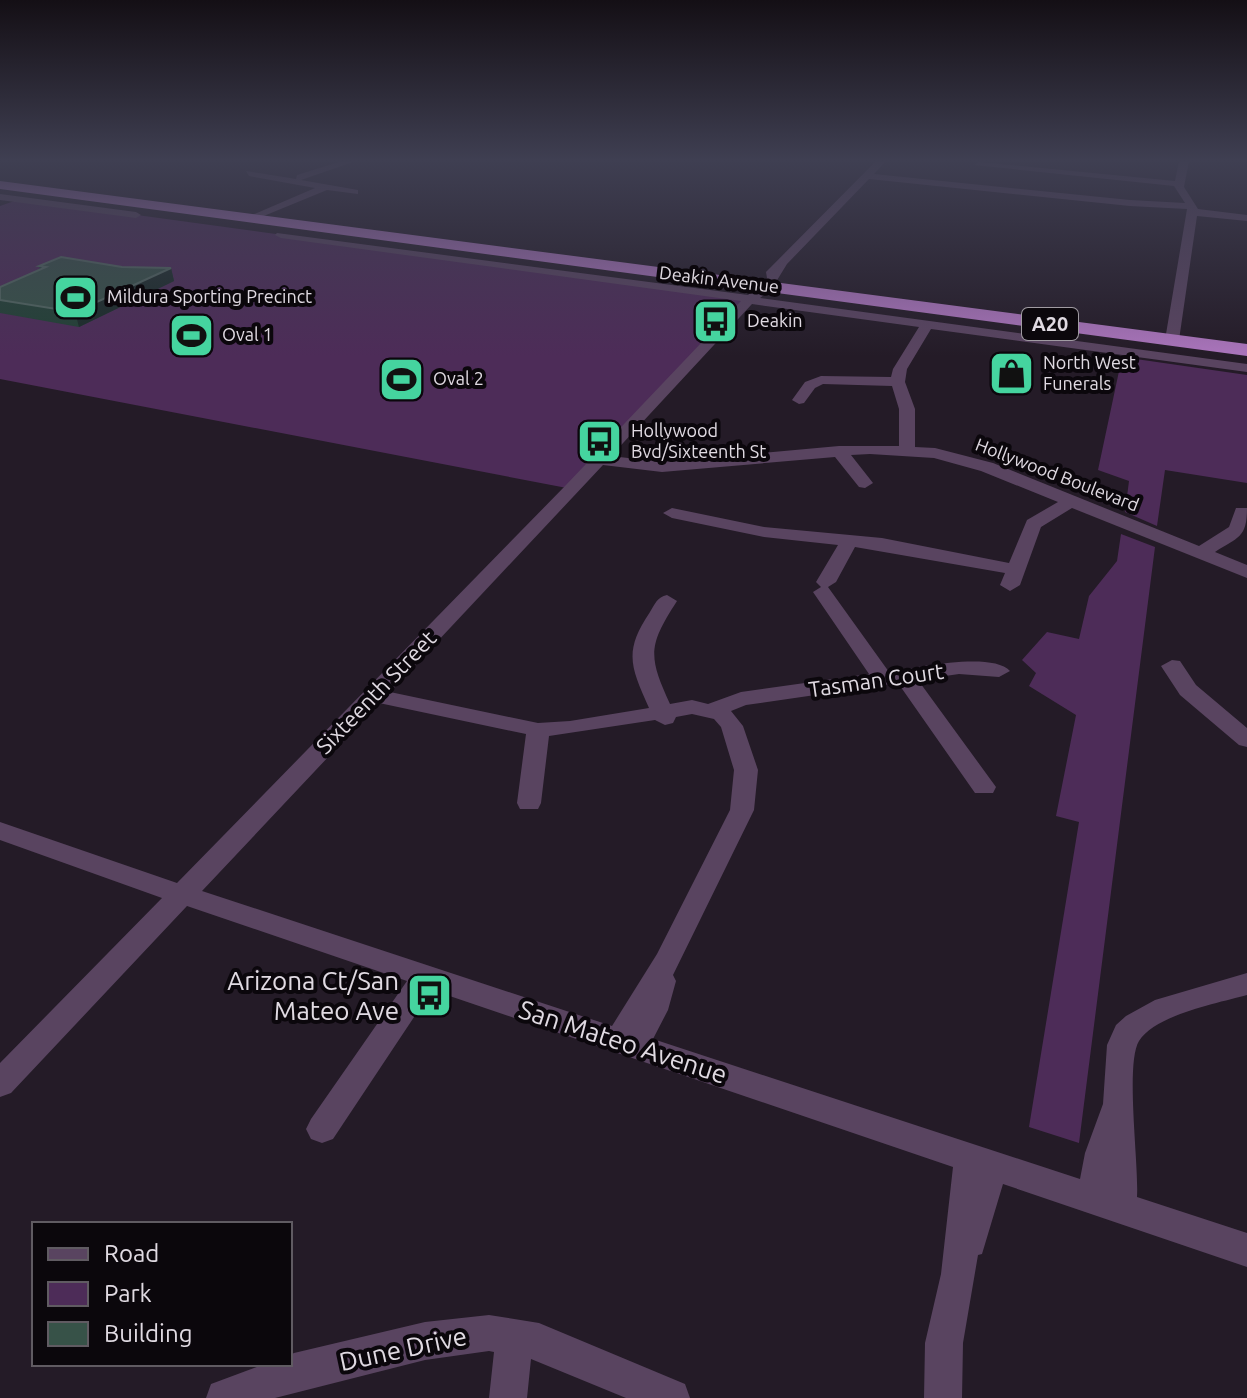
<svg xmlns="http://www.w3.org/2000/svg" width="1247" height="1398" viewBox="0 0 1247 1398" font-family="Ubuntu,sans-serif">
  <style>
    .green { fill: #4d2c58 }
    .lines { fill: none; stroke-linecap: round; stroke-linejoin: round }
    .minor { fill: #594460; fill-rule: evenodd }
    .highway { fill: #aa74bb; fill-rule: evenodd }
    .wall { fill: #224135 }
    .shaded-wall { fill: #1a2b28 }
    .building { fill: #375248; stroke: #516760; stroke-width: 2 }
    .labels { text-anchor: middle; stroke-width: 8; stroke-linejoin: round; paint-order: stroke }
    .far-street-label { font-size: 18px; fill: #e0dae2; stroke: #0b070c }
    .far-poi-label { font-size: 18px; fill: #e0dae2; stroke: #0b070c; text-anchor: start }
    .shield { fill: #0b070c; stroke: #a09ba2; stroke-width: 2 }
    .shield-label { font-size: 20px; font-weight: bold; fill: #e0dae2 }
    .street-label { font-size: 22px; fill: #e0dae2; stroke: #0b070c }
    .near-poi-label { font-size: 26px; fill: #e0dae2; stroke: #0b070c; text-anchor: end }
    .near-street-label { font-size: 26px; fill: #e0dae2; stroke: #0b070c }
  </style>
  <rect width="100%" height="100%" fill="#241b27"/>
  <path class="green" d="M20,199L750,299L572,489L0,379V206Z
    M1122,357L1247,375V483L1165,470L1157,526L1125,512L1129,481L1098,470Z
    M1121,534L1155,547L1079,1143L1029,1127L1079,822L1056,816L1076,715L1029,686L1036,673L1022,660L1047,632L1079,639L1089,596L1117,561Z"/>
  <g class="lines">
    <path class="minor" d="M342,161H356L301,180L358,190V194L327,190L254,220L245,218L315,188L249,176L246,171L296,179L297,175Z
      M876,161H886L874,174L1130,200L1185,203L1174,186L974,165L979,162L1175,181L1179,161H1189L1184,187L1198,209L1247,215V221L1197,216L1179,340L1172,344L1165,340L1187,209L1130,206L869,179L787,264L771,290L760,298L1247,364V372L931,329L907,369L905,382L915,409V447L935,448L993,463L1199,546L1229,527L1236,508H1247C1247,538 1238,537 1215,552L1247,565V578L1072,508L1041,527L1020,585L1010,591L1000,585L1005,573L855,547L836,582L828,587L889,672C914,668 992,651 1010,671L999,677L959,674L918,680L996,787L993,793H975L898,683L746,705L731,711L743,726L758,770L754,810L673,975L676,981L668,1010L653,1039L1080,1179L1085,1153L1103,1104L1107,1045L1116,1025L1126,1016L1155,1000L1247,973V995C1218,1003 1155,1015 1139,1041C1125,1064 1139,1164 1137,1197L1247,1233V1267L1003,1184L982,1254L978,1255L963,1343L962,1398H924L925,1343L941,1274L953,1167L432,990L333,1139L322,1143L311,1139L306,1129L311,1119L407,981L187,906L11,1093L0,1097V1063L162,898L0,840V822L177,883L566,485L741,301L281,238L275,235L277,233L748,295L767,278L766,272ZM752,304L919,327L893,369L891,377L821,376L805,382L792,400L799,404L804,403L815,388L823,384L892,386L899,409V446H839L662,462L611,456ZM870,454L934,458L981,471L1058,502L1027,520L1009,563L882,538L764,527L672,508L663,513L672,518L764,537L838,545L816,582L821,587L813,592L869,674L741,692L708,704L692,700L670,704C648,656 648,646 677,601L667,595C657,597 655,604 650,612C623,652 631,667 649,708L570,721L538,723L390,692L603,465L662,472L835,457L859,487L865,488L873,483L851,455ZM379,703L526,734L517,803L520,809H538L541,803L549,736L655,720L665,725L673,723L676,717L692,714L714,719L721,727L734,770L730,810L657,954L612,1026L202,891Z
      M0,194L136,212L141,215L136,218L0,200Z
      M1172,660L1180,661L1196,685L1247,728V747L1239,745L1180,695L1161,666Z
      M489,1315L539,1323L685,1384L690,1398H626L531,1359L527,1398H489L494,1352L489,1351L425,1360L275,1398H206L211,1384L265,1364H290V1355L294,1353L425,1322Z"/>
    <path class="highway" d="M0,181L1247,344V356L0,189Z"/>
  </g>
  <path class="wall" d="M39,266L171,268L174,281L79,327L0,313V287L40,270Z"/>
  <path class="shaded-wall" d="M171,268L174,281L79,327L75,312Z"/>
  <path class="building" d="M61,257L122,267L171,268L75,312L0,300V287L46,267L39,266Z"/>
  <linearGradient id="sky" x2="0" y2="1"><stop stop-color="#140f15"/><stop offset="0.45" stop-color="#3f3f52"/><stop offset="1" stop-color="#3f3f52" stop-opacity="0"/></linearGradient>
  <rect width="1247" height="356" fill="url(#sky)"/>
  <defs>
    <symbol id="stadium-square" viewBox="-11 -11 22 22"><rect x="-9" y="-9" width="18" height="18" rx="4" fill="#45d49f" stroke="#0b070c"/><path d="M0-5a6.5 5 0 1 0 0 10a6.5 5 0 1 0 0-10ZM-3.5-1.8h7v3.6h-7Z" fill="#111"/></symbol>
    <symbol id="bus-square" viewBox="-11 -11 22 22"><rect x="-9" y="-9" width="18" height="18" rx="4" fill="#45d49f" stroke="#0b070c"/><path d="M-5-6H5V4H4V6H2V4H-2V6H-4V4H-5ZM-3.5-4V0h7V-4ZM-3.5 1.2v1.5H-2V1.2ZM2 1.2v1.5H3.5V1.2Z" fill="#111"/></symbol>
    <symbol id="shop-square" viewBox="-11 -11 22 22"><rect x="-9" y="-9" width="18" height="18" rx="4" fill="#45d49f" stroke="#0b070c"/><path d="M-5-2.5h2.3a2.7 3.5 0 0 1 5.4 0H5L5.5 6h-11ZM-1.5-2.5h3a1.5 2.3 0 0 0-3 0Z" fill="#111"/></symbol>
  </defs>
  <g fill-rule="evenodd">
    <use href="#stadium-square" x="50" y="272" width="51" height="51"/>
    <use href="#bus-square" x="690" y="296" width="51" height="51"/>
    <use href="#stadium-square" x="166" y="310" width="51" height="51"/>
    <use href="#shop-square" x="986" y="348" width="51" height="51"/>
    <use href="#stadium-square" x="376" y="354" width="51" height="51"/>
    <use href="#bus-square" x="574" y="416" width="51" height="51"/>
    <use href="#bus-square" x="404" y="970" width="51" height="51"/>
  </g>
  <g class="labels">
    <g class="far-street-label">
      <text transform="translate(719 280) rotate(7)" y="6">Deakin Avenue</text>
      <text transform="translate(1057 475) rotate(21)" y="6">Hollywood Boulevard</text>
    </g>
    <g class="far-poi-label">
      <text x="107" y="303">Mildura Sporting Precinct</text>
      <text x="747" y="327">Deakin</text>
      <text x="222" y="341">Oval 1</text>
      <text x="1043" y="369">North West<tspan x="1043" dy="21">Funerals</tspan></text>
      <text x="433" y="385">Oval 2</text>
      <text x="631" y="437">Hollywood<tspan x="631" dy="21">Bvd/Sixteenth St</tspan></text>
    </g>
    <rect class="shield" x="1022" y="308" width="56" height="32" rx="6"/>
    <g class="shield-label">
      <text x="1050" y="331">A20</text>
    </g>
    <g class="street-label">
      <text transform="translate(876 680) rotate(-8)" y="8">Tasman Court</text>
      <text transform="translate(376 692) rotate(-46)" y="8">Sixteenth Street</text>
    </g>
    <g class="near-poi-label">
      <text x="399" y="990">Arizona Ct/San<tspan x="399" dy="30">Mateo Ave</tspan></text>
    </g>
    <g class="near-street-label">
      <text transform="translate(623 1042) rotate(18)" y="9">San Mateo Avenue</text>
      <text transform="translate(403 1349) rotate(-12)" y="9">Dune Drive</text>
    </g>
  </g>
  <rect x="32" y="1222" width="260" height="144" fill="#0b070c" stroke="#605b62" stroke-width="2"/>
  <rect x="48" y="1248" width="40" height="12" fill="#594460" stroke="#605b62" stroke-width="2"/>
  <text x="104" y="1262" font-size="24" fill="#e0dae2">Road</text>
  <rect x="48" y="1282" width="40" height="24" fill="#4d2c58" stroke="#605b62" stroke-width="2"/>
  <text x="104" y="1302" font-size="24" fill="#e0dae2">Park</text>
  <rect x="48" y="1322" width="40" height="24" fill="#375248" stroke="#605b62" stroke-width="2"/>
  <text x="104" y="1342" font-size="24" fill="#e0dae2">Building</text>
</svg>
